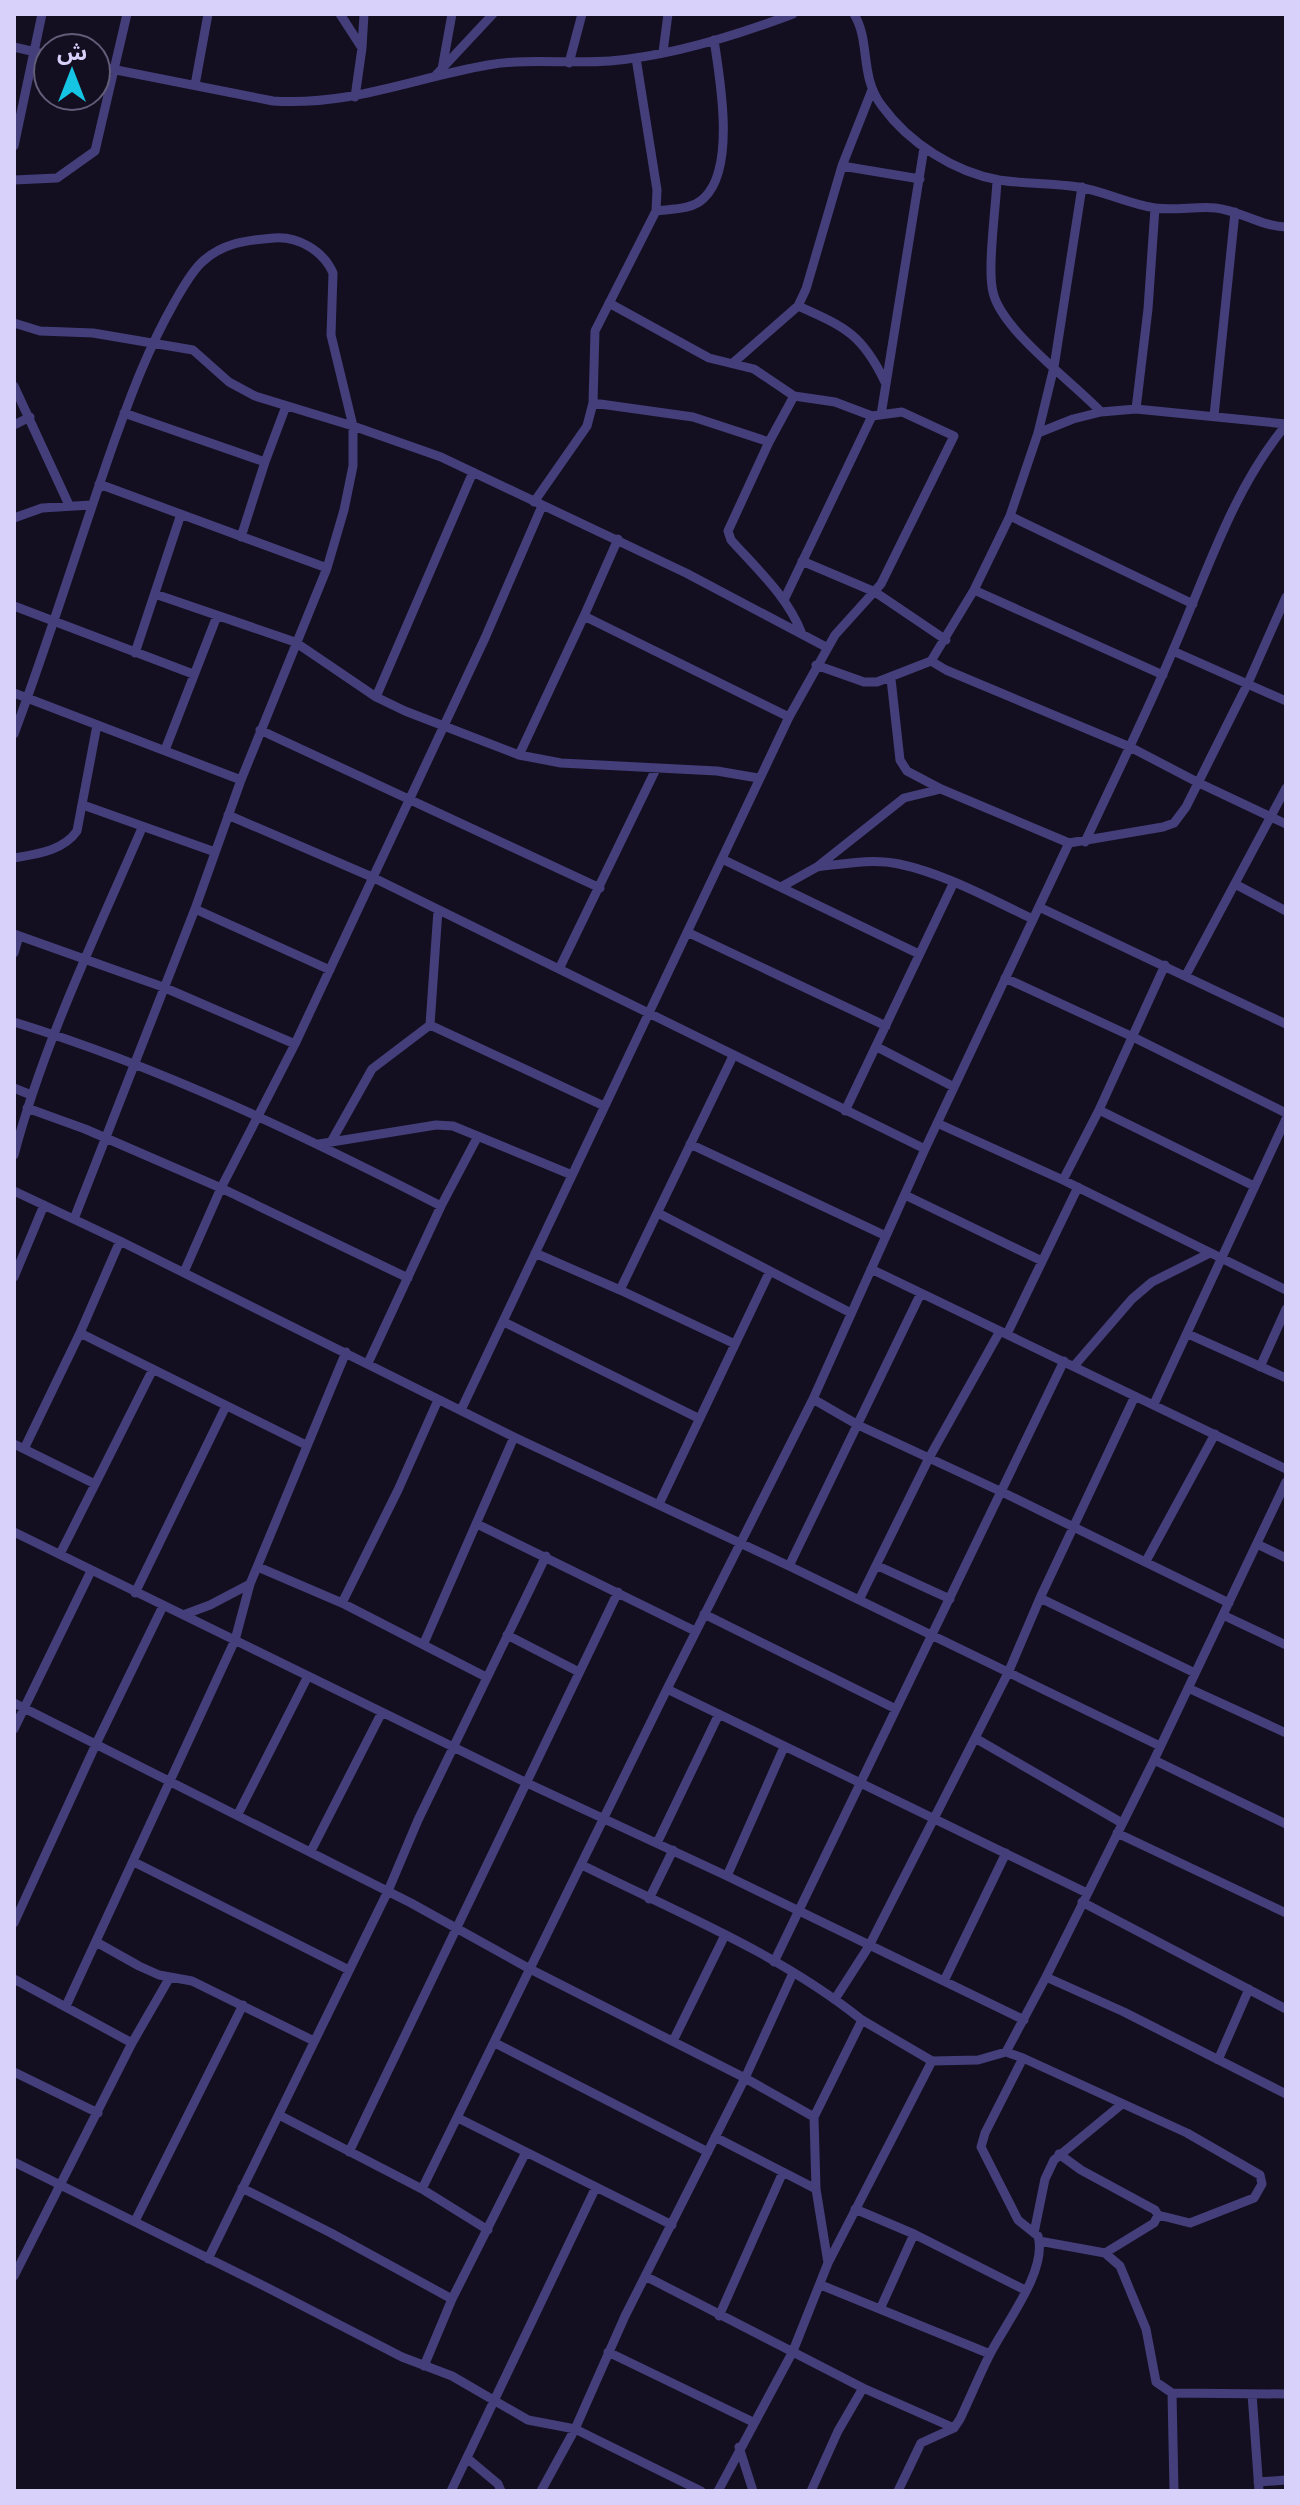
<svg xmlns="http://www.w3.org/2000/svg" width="1300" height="2505" viewBox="0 0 1300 2505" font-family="Commissioner,'Noto Sans Arabic',sans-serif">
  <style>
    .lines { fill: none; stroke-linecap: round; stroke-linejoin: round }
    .street { stroke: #443e7a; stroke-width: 9 }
  </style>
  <rect width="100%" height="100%" fill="#130f20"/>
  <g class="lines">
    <path class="street" d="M340,14L362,48
      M854,14C871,42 859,76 882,106C909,143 954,172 999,180C1025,184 1052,183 1078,187C1104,191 1128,204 1155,208C1175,211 1196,206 1216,208C1241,211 1260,226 1286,227
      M14,47L48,55
      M663,52L668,14
      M569,63L582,14
      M96,66L273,101C352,106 413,78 488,65C528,58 570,64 610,61C672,56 735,36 793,14
      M442,69L452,14
      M435,76L493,14
      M195,85L208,14
      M355,97L362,48L364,14
      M14,146L42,14
      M842,166L920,179
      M14,180L57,178L95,151L127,14
      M997,180C996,207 987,269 993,292C1001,330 1074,383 1101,412
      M656,211C672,209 692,210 704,198C736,168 720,79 714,40
      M798,306C845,327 862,334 885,382
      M14,323L40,331L93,333L193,350L229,382L255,396L353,426L441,457L686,573L826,647
      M733,363L798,306L806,289L842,166L872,90
      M14,386L69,505
      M794,396L769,442L728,531L731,540C757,569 788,597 802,634
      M593,403L693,417L769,442
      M1136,409L1148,309L1155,208
      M124,413L265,462L241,537
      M881,415L924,148
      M1214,416L1235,212
      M14,425L30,417
      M1038,433L1073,419L1101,412L1136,409L1286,424
      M265,462L286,406
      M99,484L327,568
      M534,502L587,426L593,403L595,331L656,211L657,190L636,58
      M1010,516L1193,604
      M14,518L42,508L91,505
      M618,539L584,616L789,717
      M802,561L875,592L946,640
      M974,590L1163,675
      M155,594L295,642L376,697L405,711L519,755L561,763L717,771L758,778
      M784,600L872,416
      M14,606L193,674
      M1173,651L1286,701
      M135,653L181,514
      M931,661L946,670L1130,747L1199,783L1286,824
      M816,665L864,682H877L931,661L974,590L1010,516L1038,433L1054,367L1082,187
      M891,679L900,760L907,771L941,789L1069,843L1163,827L1174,823L1186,807L1248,683L1286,597
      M14,693L241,780
      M376,697L473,472
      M260,730L600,888
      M14,734C50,638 80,539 114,442C132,392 148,349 174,303C182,289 190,274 201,263C221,243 247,240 274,238C297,236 323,250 333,273L331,335L353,426V466L344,510L327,568L241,780L195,909L74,1219
      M165,750L217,616
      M519,755L584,616
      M83,805L215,852
      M228,815L372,877L925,1149
      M1085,842C1115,777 1147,713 1174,648C1207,572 1233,489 1286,425
      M14,858C37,854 63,851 77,831L97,725
      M722,859L919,954
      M817,867C843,864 872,858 899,864C946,874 990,899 1033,919
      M1235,884L1286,911
      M781,887L817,867L904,798L941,789
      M1039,907L1286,1024
      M195,909L330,970
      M687,932L886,1026
      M14,934L163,987L295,1044
      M14,953L19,936
      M560,967L656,769
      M1186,975L1286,788
      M1005,978L1133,1037L1286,1113
      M14,1022C163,1068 302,1135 441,1206L478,1136
      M430,1025L604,1106
      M430,1025L438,910
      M877,1047L954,1087
      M14,1088L31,1095
      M27,1108L85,1129L221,1188L408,1278
      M1099,1110L1254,1186
      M845,1111L954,882
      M937,1123L1063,1180L1286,1290
      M331,1142L372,1069L430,1025
      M319,1144L436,1125L453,1126L572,1175
      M690,1144L886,1236
      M14,1155C44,1042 96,935 142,828
      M1063,1180L1099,1110L1165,965
      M14,1191L120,1241L514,1437L789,1566L1160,1746
      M905,1195L1042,1261
      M658,1213L851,1313
      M535,1253L620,1290L735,1344
      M871,1269L1286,1469
      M184,1272L221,1188L295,1044L485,638L542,506
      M14,1277L44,1205
      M620,1290L733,1056
      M504,1322L698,1418
      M80,1333L306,1445
      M1007,1334L1078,1187
      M1188,1334L1286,1378
      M368,1363L441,1206
      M1074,1366L1132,1299L1152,1282L1208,1254
      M1260,1367L1286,1309
      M1135,1396L1040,1598L1195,1673
      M813,1399L858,1425L1002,1492L1229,1603
      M1154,1404L1286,1119
      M461,1410L789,717L835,635L881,584L954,436L902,412L872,416L835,402L794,396L754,369L709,358L609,303
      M14,1444L95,1484
      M24,1449L80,1333L120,1241
      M659,1504L769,1273
      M477,1524L695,1631
      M14,1532L527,1783L727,1876L1024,2020
      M1257,1544L1286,1558
      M60,1554L153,1369
      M1146,1561L1215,1434
      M789,1566L921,1293
      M878,1566L950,1599
      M258,1567L342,1603L486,1677
      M135,1593L226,1406
      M1040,1598L1008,1673L975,1738L1122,1823
      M859,1600L929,1458L1000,1331
      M342,1603L398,1490L438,1400
      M704,1614L896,1709
      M183,1615L210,1605L250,1584
      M1223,1615L1286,1645
      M507,1635L579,1672
      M424,1643L514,1437
      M1188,1688L1286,1733
      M667,1689L1087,1893
      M14,1703L411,1903L530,1969L745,2078L814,2117L816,2189L828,2263
      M14,1729L91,1571
      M1154,1760L1286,1824
      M238,1814L308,1676
      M1117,1833L1286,1913
      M657,1843L719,1714
      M311,1851L382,1712
      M134,1862L349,1970
      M582,1865C676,1912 779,1953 862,2020
      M727,1876L784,1747
      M649,1899L673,1850
      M1082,1902L1286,2009
      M14,1923L96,1744L163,1606
      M98,1943L139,1966L159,1975L192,1981L314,2041
      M774,1962L1064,1361
      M1046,1977L1124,2012L1286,2094
      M14,1979L132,2043
      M944,1981L1006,1853
      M835,1999L869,1946L975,1738
      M66,2006L235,1640L250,1584L346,1352
      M673,2041L725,1935
      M495,2043L708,2152
      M1006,2052L1046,1977L1154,1760L1286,1482
      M1218,2060L1249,1989
      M14,2072L98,2113
      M279,2115L422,2189L488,2230
      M814,2117L862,2020L932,2061L978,2060L1006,2052L1023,2058L1187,2133L1260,2175L1262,2184L1254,2198L1190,2223L1158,2215L1155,2210L1081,2170L1059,2154
      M458,2118L672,2225
      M715,2137L816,2189
      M349,2152L618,1592
      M14,2162L266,2287L402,2357L452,2376L528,2420L575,2429L701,2491
      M242,2188L331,2233L452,2299
      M422,2189L667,1689L813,1399L925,1149L1069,843
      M855,2209L914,2234L1025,2290
      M135,2221L243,2005
      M1034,2233L1045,2179L1054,2160L1122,2104
      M1039,2241L1105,2253L1120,2266L1146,2329L1156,2382L1172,2393L1286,2394
      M1105,2253L1154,2223L1158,2215
      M208,2259L388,1891L418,1820L546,1556
      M14,2276L132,2043L170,1977
      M645,2276L863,2388L838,2431L811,2491
      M821,2285L990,2354
      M881,2307L914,2234
      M719,2316L783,2172
      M608,2352L753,2422
      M424,2366L452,2299L526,2152
      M863,2388L954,2428
      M1172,2393L1174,2491
      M1252,2394L1259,2491
      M739,2447L753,2491
      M467,2458L498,2484L501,2491
      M1258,2482L1286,2480
      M451,2491L596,2187
      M541,2491L575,2429L625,2316L745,2078L793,1973
      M718,2491L793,2351L828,2263L932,2061
      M898,2491L921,2443L954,2428L960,2419C970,2398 979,2376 989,2356C1004,2325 1048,2271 1038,2236L1018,2220L981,2147L985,2133L1023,2058"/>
  </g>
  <rect width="1300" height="2505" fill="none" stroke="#d8d2fb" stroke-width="32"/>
  <g transform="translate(72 72)"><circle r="38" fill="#130f20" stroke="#625d78" stroke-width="2"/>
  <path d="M0-6L14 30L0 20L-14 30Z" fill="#16c4e3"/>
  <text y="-12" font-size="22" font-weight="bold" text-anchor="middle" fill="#d8d2fb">ش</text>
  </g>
</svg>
